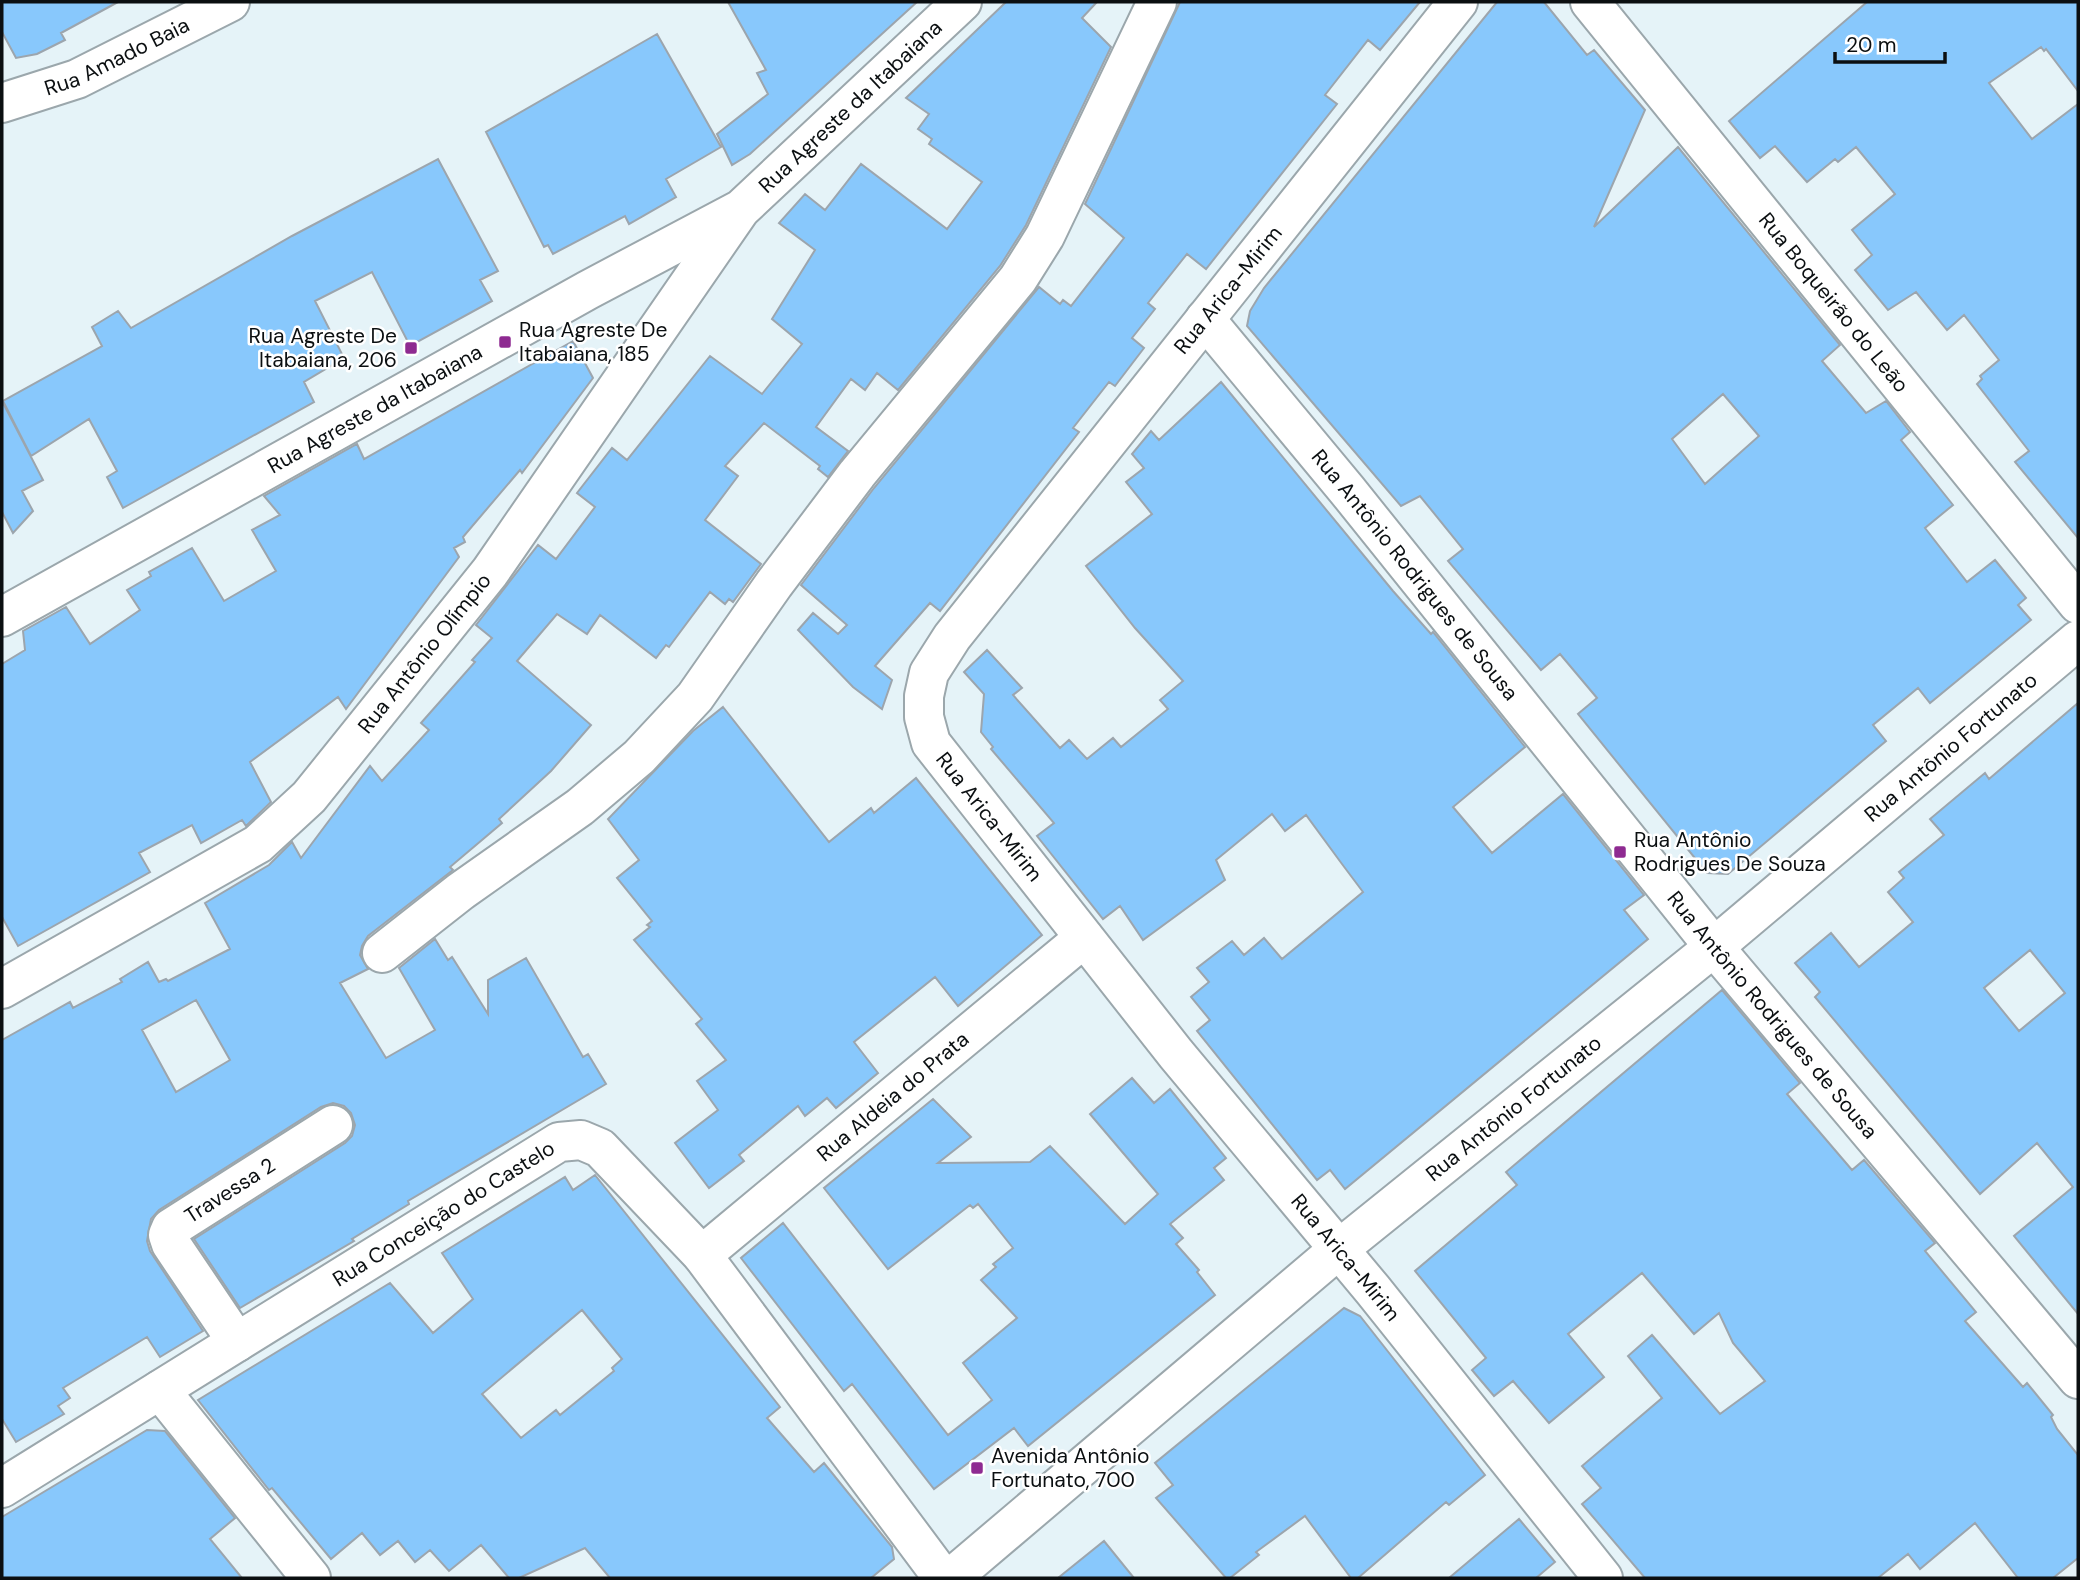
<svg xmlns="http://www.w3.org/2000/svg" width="2080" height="1580" viewBox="0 0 2080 1580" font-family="'DM Sans',sans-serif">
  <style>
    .building { fill: #88c8fc; stroke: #9ca5ad; stroke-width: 2; fill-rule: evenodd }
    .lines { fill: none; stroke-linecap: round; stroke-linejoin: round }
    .minor-casing { stroke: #9ba7ac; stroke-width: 42 }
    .minor { stroke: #fff; stroke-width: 38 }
    .poi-dot { fill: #8e2a91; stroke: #fff; stroke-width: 2.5 }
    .labels { text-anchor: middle; stroke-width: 5; stroke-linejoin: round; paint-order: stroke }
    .street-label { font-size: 21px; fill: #0b0f11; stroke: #fff }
    .poi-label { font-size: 21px; fill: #0b0f11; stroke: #fff; text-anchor: start }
  </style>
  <rect width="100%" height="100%" fill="#e5f3f8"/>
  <path class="building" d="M2,2H118L61,33L65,40L37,54L16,58L2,32Z
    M728,2H917L750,154L732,165L717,134L768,94L757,73L766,70Z
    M1006,2H1097L1082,18L1111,47L1026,225L1000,266L898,390L877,373L865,390L851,379L816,427L848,451L828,477L818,469L820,466L764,423L725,466L738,476L705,520L761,564L733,602L729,599L725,604L710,592L669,647L666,645L656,658L600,615L587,634L557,614L517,661L591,725L551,771L499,819L502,823L450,867L453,870L368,936L362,946L360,955L368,969L340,983L386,1058L435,1030L399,968L435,939L448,960L452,957L488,1014V980L526,958L583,1057L588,1054L606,1084L408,1201L409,1204L352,1239L354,1241L240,1308L194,1239L345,1143L352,1136L355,1125L351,1113L344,1106L333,1103L321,1107L159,1210L151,1219L147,1241L150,1251L203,1331L160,1357L147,1337L63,1388L70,1398L58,1406L64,1414L16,1442L2,1419V1040L70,1002L73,1008L122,982L120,979L148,962L159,982L166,979L168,981L230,949L205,903L269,865L292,842L301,858L370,766L382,781L429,730L421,723L475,662L472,660L492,638L476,625L538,545L556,559L595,507L577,493L612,448L627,460L710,356L762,394L802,344L772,319L815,250L779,223L805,194L825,210L861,164L947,229L982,182L929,144L932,139L918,129L929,114L906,98ZM196,1000L230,1060L176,1092L142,1030Z
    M1180,2H1420L1380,50L1368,40L1325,95L1337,104L1206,269L1187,254L1148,303L1155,309L1132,338L1144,348L1115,386L1109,382L1073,428L1079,432L940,611L930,603L875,666L892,680L882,709L853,687L798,630L813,613L838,634L847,625L801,585L874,488L1039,287L1060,304L1063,300L1071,306L1124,238L1085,204Z
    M1497,2H1544L1587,55L1594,50L1645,110L1594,227L1678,147L1840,345L1822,361L1866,413L1886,401L1910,432L1901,440L1953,505L1925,528L1967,582L1995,560L2026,598L2018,605L2031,620L1930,703L1918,688L1873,725L1886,741L1728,874L1707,873L1578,714L1597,698L1560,654L1541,670L1448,561L1463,549L1420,496L1401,506L1247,326L1250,311L1264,288ZM1723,394L1759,436L1705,484L1672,439Z
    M1867,2H2078V91L2046,49L2044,51L2041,47L1989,83L2032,139L2078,104V538L2015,462L2029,451L1977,384L1982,379L1980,376L1999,360L1964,315L1947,330L1916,292L1888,310L1855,270L1872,255L1852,230L1895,194L1856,147L1838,162L1835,159L1807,182L1775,146L1760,158L1729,121Z
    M657,34L721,147L666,179L676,197L629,224L625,216L553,254L548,245L544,247L486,132Z
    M438,159L498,271L480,280L492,301L410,346L372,272L315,301L344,358L304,382L314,402L123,508L107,477L117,471L89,419L31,456L3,401L102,346L92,327L118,311L131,328L292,236Z
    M573,341L593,378L522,473L520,470L463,537L465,542L454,548L459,557L346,709L338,697L250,762L271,802L246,826L242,820L201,843L192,825L139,853L150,872L18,946L2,917V664L25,650L23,631L66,607L90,644L140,610L127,590L151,576L149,572L192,548L224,601L276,571L252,530L280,515L264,496L357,444L364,459Z
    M1221,382L1393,591L1431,634L1433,632L1525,747L1453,807L1492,853L1563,794L1644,895L1624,910L1648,939L1345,1189L1330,1170L1317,1180L1197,1031L1210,1020L1191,997L1209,982L1197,968L1232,941L1244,955L1264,938L1282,959L1363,892L1342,864L1306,815L1285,831L1272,814L1216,860L1225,880L1143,940L1120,906L1103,919L1037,836L1054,823L991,749L993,747L981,732L984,694L964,672L987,650L1022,688L1013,695L1060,748L1069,740L1087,759L1113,738L1121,747L1168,709L1160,700L1183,681L1135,628L1086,566L1152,514L1126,482L1144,468L1132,454L1151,431L1159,440Z
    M2,401L43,480L22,491L33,511L13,533L2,512Z
    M2078,703V1314L2014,1236L2073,1187L2037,1143L1980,1194L1815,997L1820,992L1795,963L1831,933L1859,967L1913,922L1888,892L1904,878L1899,872L1944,835L1930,819L1985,773L1989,779ZM2030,950L2065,993L2019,1031L1984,988Z
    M723,707L829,842L871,808L874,813L916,778L1042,935L958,1006L935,977L854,1042L878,1073L836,1108L827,1098L805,1116L798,1106L739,1155L744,1161L709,1188L675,1143L718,1110L697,1081L726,1060L696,1024L702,1019L634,940L650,927L647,925L652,921L617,878L639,860L608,819L693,731Z
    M1722,990L1800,1083L1787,1094L1852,1170L1864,1160L1935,1243L1925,1251L1976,1312L1965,1321L2023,1387L2027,1383L2053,1415L2051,1417L2057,1429L2078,1455V1558L2053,1578H2018L1975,1523L1920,1569L1908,1554L1878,1578H1645L1582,1504L1601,1488L1582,1466L1662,1398L1628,1356L1652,1335L1720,1414L1765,1381L1733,1343L1719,1313L1694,1334L1642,1273L1568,1334L1604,1377L1549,1423L1513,1381L1494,1396L1472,1370L1486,1358L1415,1271L1517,1185L1506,1172Z
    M1132,1078L1154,1103L1170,1089L1226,1158L1214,1168L1224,1180L1170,1224L1183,1238L1176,1244L1199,1270L1197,1272L1215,1295L1028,1446L1014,1428L934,1489L852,1384L844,1391L741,1258L783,1223L948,1435L992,1400L963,1363L1017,1318L981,1280L996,1267L993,1264L1013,1248L978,1204L973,1208L970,1205L888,1269L824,1188L933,1099L971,1137L938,1163L1030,1162L1050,1146L1125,1224L1158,1194L1090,1114Z
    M595,1175L780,1407L767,1418L814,1472L824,1463L892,1547L894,1559L871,1578H610L585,1548L519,1578H509L481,1545L449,1571L430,1550L415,1562L398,1541L380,1555L362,1533L331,1559L272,1488L269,1490L198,1400L390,1283L433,1333L473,1299L442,1253L565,1177L573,1190ZM582,1310L622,1359L612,1368L614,1371L560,1415L556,1410L521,1438L482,1394Z
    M1344,1308L1360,1316L1485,1475L1449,1505L1446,1502L1358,1578H1351L1305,1516L1256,1552L1259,1555L1230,1578H1226L1156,1498L1173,1485L1155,1463Z
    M147,1430L165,1431L235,1518L210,1539L242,1578H2V1517Z
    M1519,1519L1555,1562L1536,1578H1449Z
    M1104,1541L1134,1578H1058Z"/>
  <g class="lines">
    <defs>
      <g id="minor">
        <path id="s1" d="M1458,2L952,637L929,673L924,696V717L931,743L1176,1054L1373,1290L1603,1578"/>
        <path id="s2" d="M1590,2L2078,604"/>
        <path id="s3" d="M2,103L77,79L230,2"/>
        <path id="s4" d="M1205,319L1347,490L1714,947L2078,1379"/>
        <path id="s5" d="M2,617L588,290L741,209L962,2"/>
        <path d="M382,953L461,891L580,807L639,757L695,697L774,584L857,474L1018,279L1045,236L1157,2"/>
        <path id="s6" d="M2,989L258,844L309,797L490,572L738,213"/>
        <path id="s7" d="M702,1255L1084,938"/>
        <path id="s8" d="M237,1342L171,1244L168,1235L171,1228L333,1125"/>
        <path d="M160,1390L311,1578"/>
        <path id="s9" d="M2,1488L559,1142L581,1140L600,1148L702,1255L943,1578"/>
        <path id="s10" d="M951,1578L1339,1249L1714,947L2078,640"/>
      </g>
    </defs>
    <use href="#minor" class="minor-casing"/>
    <use href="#minor" class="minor"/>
  </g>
  <g class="poi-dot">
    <rect x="498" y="335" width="14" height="14" rx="3.5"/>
    <rect x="404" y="341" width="14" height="14" rx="3.5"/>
    <rect x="1613" y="845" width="14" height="14" rx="3.5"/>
    <rect x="970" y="1461" width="14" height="14" rx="3.5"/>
  </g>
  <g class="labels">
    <g class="street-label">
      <text dy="7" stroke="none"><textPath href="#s3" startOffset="124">Rua Amado Baia</textPath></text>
      <text dy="7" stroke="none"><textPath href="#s5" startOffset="994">Rua Agreste da Itabaiana</textPath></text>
      <text transform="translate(1228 290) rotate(-51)" y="7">Rua Arica-Mirim</text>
      <text dy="7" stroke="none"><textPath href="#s2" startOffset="387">Rua Boqueirão do Leão</textPath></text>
      <text dy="7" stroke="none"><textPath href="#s5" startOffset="427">Rua Agreste da Itabaiana</textPath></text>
      <text dy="7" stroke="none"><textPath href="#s4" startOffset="331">Rua Antônio Rodrigues de Sousa</textPath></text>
      <text dy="7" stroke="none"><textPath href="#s6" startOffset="548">Rua Antônio Olímpio</textPath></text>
      <text dy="7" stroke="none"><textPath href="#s10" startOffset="1300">Rua Antônio Fortunato</textPath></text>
      <text dy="7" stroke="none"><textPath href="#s1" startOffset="1020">Rua Arica-Mirim</textPath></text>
      <text dy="7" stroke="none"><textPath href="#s4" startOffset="898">Rua Antônio Rodrigues de Sousa</textPath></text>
      <text dy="7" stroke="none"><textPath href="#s7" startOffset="248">Rua Aldeia do Prata</textPath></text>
      <text dy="7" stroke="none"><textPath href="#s10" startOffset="733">Rua Antônio Fortunato</textPath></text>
      <text dy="7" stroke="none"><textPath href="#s8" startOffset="205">Travessa 2</textPath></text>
      <text dy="7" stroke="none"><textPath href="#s9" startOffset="520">Rua Conceição do Castelo</textPath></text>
      <text dy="7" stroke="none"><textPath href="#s1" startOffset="1587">Rua Arica-Mirim</textPath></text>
    </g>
    <g class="poi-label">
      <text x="519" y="337">Rua Agreste De<tspan x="519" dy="24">Itabaiana, 185</tspan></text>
      <text x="397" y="343" text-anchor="end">Rua Agreste De<tspan x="397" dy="24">Itabaiana, 206</tspan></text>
      <text x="1634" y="847">Rua Antônio<tspan x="1634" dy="24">Rodrigues De Souza</tspan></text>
      <text x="991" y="1463">Avenida Antônio<tspan x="991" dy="24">Fortunato, 700</tspan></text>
    </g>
  </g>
  <rect width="2080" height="1580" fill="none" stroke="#0b0f11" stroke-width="7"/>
  <path d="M1835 52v10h110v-10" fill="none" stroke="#0b0f11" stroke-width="3.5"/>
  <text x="1846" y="52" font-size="21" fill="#0b0f11" stroke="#ffffff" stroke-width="5" paint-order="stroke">20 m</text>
</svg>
